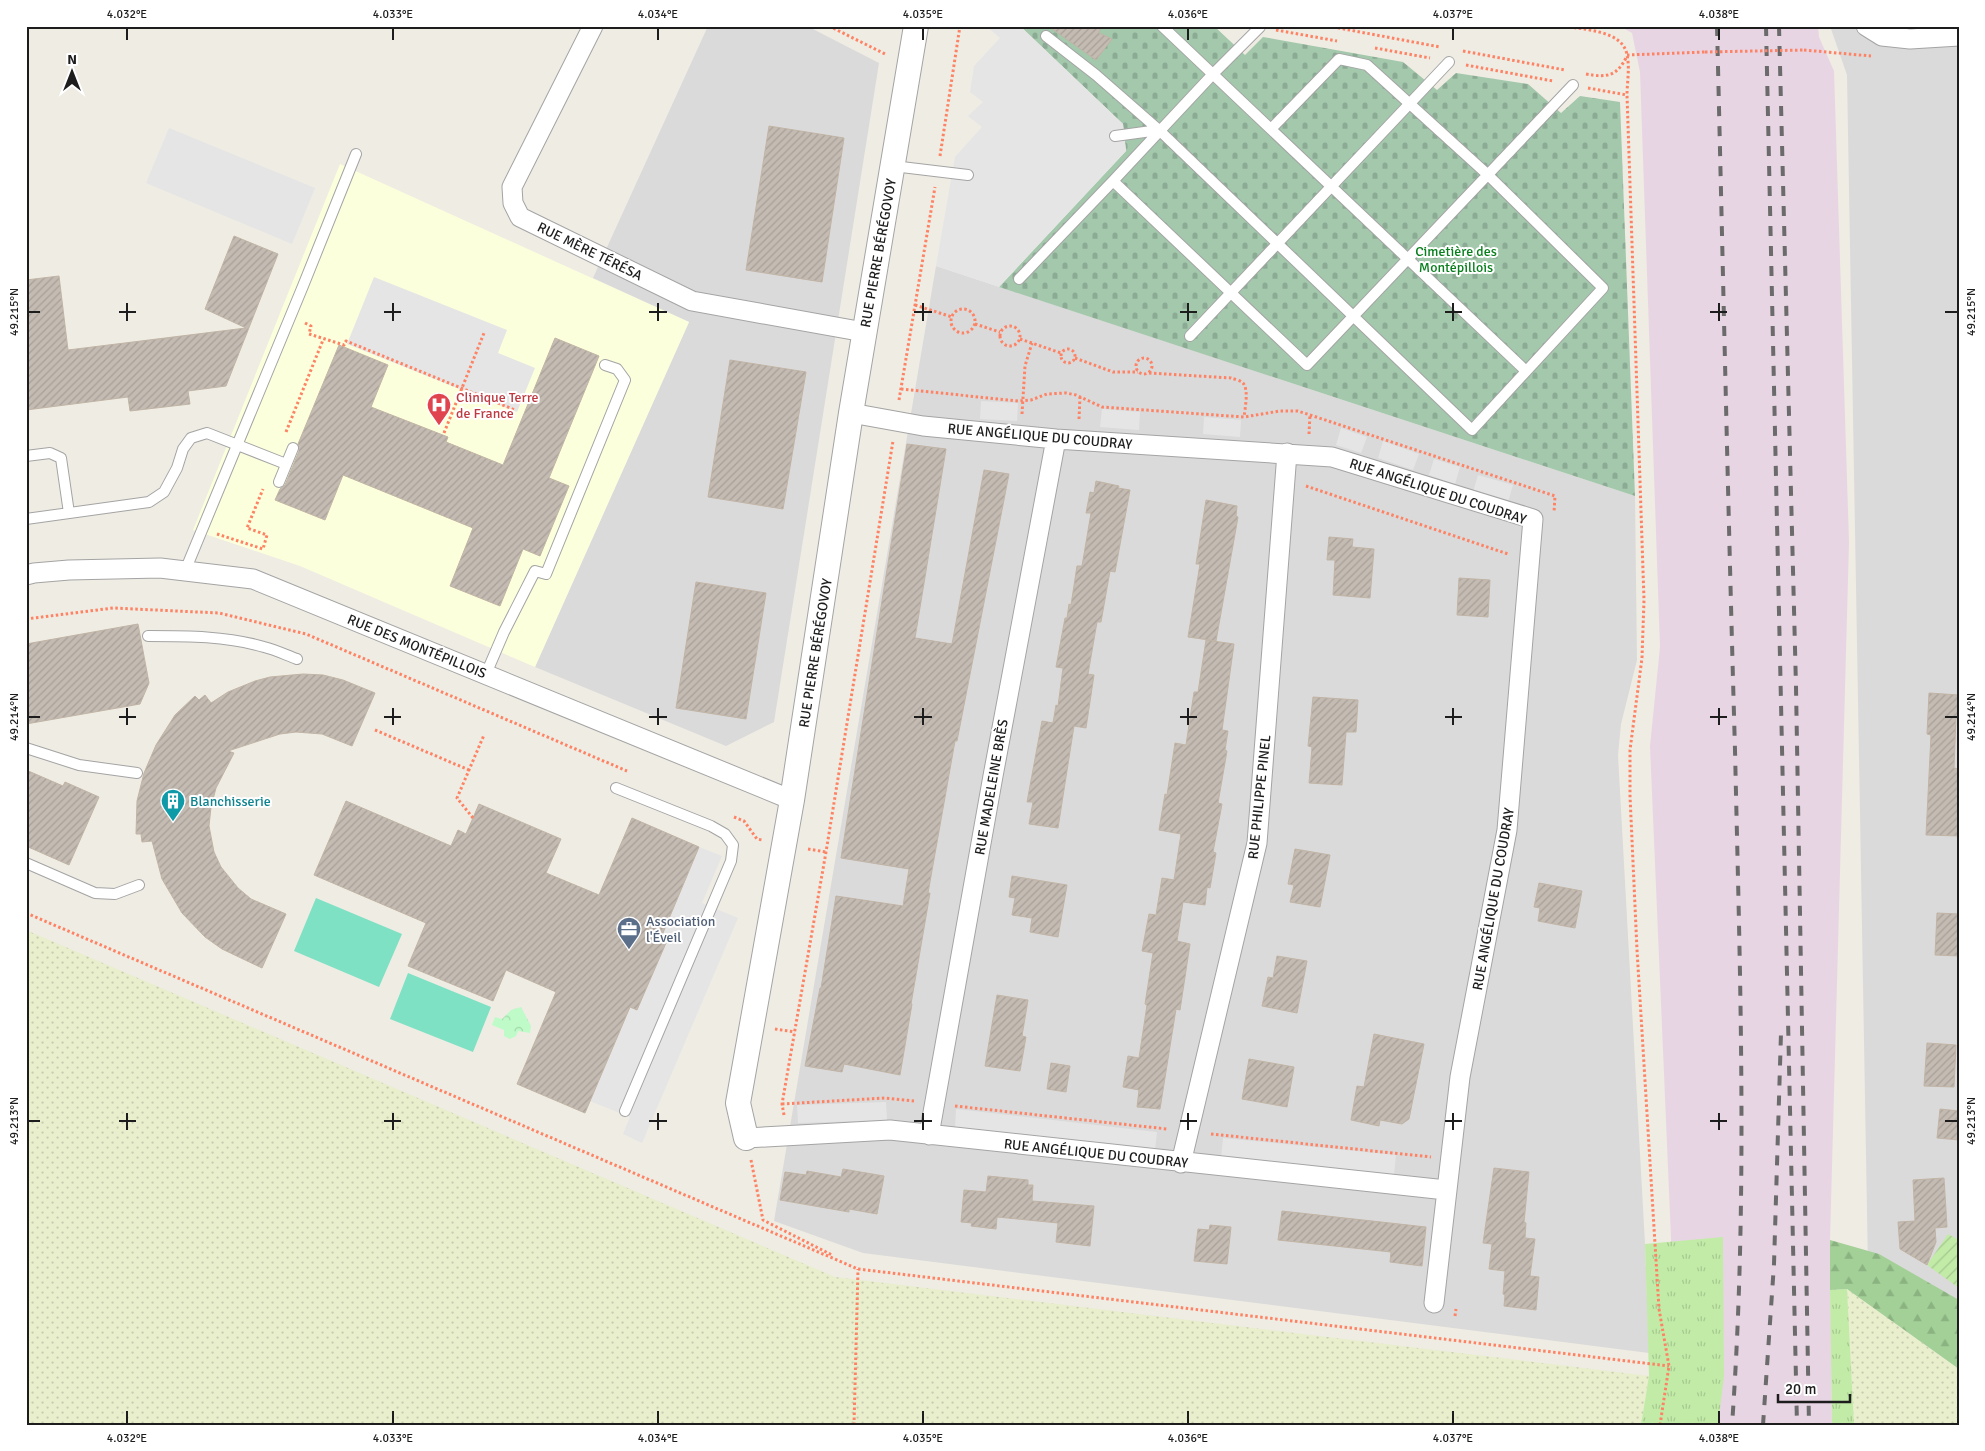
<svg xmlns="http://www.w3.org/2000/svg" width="1985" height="1451" viewBox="0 0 1985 1451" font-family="Signika,sans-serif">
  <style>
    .residential { fill: #dbdada }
    .industrial { fill: #e8d5e3 }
    .education { fill: #fcffdc }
    .farmland { fill: url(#farmland-dots) }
    .grass { fill: url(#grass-tufts) }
    .forest { fill: url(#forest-firs) }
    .cemetery { fill: url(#cemetery-stones) }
    .park { fill: url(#park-crowns) }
    .garden { fill: url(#garden-furrows) }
    .pitch { fill: #7ee1c4 }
    .parking { fill: #e5e5e5 }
    .building { fill: url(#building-hatch); stroke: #c1b4a5 }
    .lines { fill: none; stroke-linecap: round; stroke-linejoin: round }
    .service-casing { stroke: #a4a4a4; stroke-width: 12 }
    .minor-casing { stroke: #a4a4a4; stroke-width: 21 }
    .tertiary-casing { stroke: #a4a4a4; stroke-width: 26 }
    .path { stroke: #fe8365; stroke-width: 3; stroke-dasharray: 2.5 2.5; stroke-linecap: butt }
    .service { stroke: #fff; stroke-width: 10 }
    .minor { stroke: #fff; stroke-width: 19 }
    .tertiary { stroke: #fff; stroke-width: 24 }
    .rail { stroke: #6b6b6b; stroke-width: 4; stroke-dasharray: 10 10; stroke-linecap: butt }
    .path-bridge { stroke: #fe8365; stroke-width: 3; stroke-dasharray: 2.5 2.5; stroke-linecap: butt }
    .ticks { fill: none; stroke: #1d1d1d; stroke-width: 2 }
    .labels { text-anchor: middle; stroke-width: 4; stroke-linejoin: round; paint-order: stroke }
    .street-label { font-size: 14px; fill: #1d1d1d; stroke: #fff }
    .park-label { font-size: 14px; fill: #087f1d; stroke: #fff }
    .health-label { font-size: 14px; fill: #be3a42; stroke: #fff; text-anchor: start }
    .culture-label { font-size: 14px; fill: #0d838f; stroke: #fff; text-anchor: start }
    .service-label { font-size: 14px; fill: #4e5e75; stroke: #fff; text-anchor: start }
    .neatline { fill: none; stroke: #1d1d1d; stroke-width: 2 }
    .ticks-label { font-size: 12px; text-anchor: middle; fill: #1d1d1d }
  </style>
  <defs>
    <pattern id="farmland-dots" width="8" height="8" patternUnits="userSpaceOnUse" patternTransform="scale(1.25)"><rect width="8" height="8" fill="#e9eecd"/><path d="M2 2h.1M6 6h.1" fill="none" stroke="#c7ccb0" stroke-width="1.8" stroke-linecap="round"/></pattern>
    <pattern id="grass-tufts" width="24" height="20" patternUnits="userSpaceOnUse" patternTransform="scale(1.25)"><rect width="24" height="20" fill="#c2eba7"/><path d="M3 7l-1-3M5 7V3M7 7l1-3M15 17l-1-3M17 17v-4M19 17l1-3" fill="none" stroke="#a6c98f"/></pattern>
    <pattern id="forest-firs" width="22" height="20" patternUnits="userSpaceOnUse" patternTransform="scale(1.25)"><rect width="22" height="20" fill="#a2d096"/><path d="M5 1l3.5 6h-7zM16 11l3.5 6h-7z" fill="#8bb281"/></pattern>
    <pattern id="cemetery-stones" width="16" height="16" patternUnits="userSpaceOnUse" patternTransform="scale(1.25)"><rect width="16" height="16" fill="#a3c8ac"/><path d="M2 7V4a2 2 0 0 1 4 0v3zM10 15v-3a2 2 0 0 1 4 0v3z" fill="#8cab94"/></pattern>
    <pattern id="park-crowns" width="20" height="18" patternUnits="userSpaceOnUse" patternTransform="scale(1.25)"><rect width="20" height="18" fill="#befbc8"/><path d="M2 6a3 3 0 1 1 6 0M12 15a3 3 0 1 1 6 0" fill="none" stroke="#a3d7ab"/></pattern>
    <pattern id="garden-furrows" width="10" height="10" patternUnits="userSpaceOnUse" patternTransform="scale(1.25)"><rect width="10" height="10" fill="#c2eba7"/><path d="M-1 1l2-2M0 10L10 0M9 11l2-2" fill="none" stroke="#a6c98f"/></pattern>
    <pattern id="building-hatch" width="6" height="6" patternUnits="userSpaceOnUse" patternTransform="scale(1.25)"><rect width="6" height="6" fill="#c4bbb2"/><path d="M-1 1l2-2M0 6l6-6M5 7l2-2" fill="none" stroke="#a8a099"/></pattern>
  </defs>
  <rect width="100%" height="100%" fill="#efece3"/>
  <path class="residential" d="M708,26H807L879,63L774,722L726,746L535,667L689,322L593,278Z
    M1830,26H1959V1324L1868,1268L1847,75Z
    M936,266L1635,496L1637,660L1621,724L1618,755L1645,1244L1649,1353L863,1253L774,1221Z"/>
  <path class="industrial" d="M1620,26H1818L1819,37L1834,71L1849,542L1830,1240L1832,1425H1679L1650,746L1660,647L1640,72L1632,33Z"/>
  <path class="education" d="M340,164L689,322L535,667L300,566L193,530Z"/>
  <path class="farmland" d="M26,930L835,1277L1649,1376L1641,1425H26Z
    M1847,1289L1959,1369V1425H1854Z"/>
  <path class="grass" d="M1723,1237L1724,1376L1718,1425H1641L1649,1376L1645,1244Z
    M1847,1289L1854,1425H1832L1830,1290Z"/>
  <path class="forest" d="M1830,1240L1879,1254L1959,1300V1369L1847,1289L1830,1290Z"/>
  <path class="cemetery" d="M1020,26H1214L1245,55L1263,37L1403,62L1437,90L1456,73L1528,84L1561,113L1580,96L1620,102L1635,496L999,287L1126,151L1123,124Z"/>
  <path class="park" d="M521,1007L531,1026L530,1033L518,1031L516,1036L510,1039L504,1036V1030L492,1025L495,1017L502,1019L511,1010Z"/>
  <path class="garden" d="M1948,1234L1959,1240V1288L1927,1265Z"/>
  <path class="pitch" d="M316,898L402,934L379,987L294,951Z
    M408,973L491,1007L473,1052L390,1019Z"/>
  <path class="parking" d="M986,26H1020L1123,124L1126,151L999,287L936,266L955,157L982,127L968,116L983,102L970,92L974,66L1000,38Z
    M169,128L315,188L292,244L146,183Z
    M374,277L507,330L498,353L535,368L517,412L347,344Z
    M981,401L1018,403L1017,421L980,419Z
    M1102,409L1140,412L1139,430L1100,427Z
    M1204,417L1241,420L1240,437L1203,434Z
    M1341,428L1367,437L1361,453L1336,445Z
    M1383,441L1419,454L1413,470L1378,458Z
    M1434,459L1460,467L1455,484L1429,475Z
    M1478,475L1513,485L1508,502L1473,492Z
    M699,847L722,856L702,903L738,918L642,1143L623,1134L630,1117L590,1101L630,1007L637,1010L643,996L666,943L660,940Z
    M886,1102L887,1120L798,1123L797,1105Z
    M956,1109L1157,1132L1155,1150L955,1128Z
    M1223,1138L1396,1155L1394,1175L1221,1157Z"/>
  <path class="building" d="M1048,26H1101L1099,33L1112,39L1096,60Z
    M769,126L844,138L822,282L746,270Z
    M234,236L278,254L226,386L188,391L190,404L130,411L128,397L26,410V280L59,276L68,350L246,328L205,309Z
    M555,338L599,356L549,478L569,486L540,556L523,549L500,606L450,586L473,528L343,475L325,520L275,500L280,489L285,485L299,451L298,444L339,345L388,365L371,407L448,437L446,442L503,465Z
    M730,360L806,372L783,509L708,497Z
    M907,444L946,449L915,638L952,644L984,470L1009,474L972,664L957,741H955L928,893H930L911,1004H912L900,1075L844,1064L842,1072L805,1066L820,988H821L836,896L903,906L909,869L841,858Z
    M1096,481L1119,486L1118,488L1130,490L1115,572L1110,571L1101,622H1097L1088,674L1094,675L1086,728L1074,726L1058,828L1029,824L1033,802H1027L1042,721L1053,723L1056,705L1058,706L1063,668L1056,667L1065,618H1067L1069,604L1071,605L1077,566H1082L1091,513H1086L1090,492L1094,493Z
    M1206,500L1237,506L1236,516L1238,517L1216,641L1188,637L1200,564H1196Z
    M1329,537L1353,539L1352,547L1374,549L1370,598L1333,595L1335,560H1327Z
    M1459,578L1490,580L1488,617L1457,615Z
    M696,582L766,593L746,719L676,708Z
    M138,624L149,683L140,704L26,724V644Z
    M1206,640L1234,644L1222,730L1228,731L1225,750L1227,751L1218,803L1222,804L1213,852L1216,853L1210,888L1207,887L1205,905L1183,902L1177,941L1190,944L1180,1010L1176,1009L1160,1109L1137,1107L1139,1090L1123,1087L1128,1056L1139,1058L1147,1005L1145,1004L1153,953L1142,951L1149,914L1156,915L1162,878L1174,880L1181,834L1159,830L1165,794L1167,795L1175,743L1186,745L1194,692H1198Z
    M303,674L323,675L343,680L375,693L352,746L322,734L296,732L280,734L228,751L234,753L216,788L211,807L209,826L214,852L221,867L238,888L251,899L286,914L262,968L222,949L205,937L182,913L162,879L152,841L142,842L141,834H136L137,801L144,773L156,745L175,715L195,696L199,700L205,695L211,703L228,692L255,681L270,677Z
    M1929,693L1959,695V718H1956L1954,768L1959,769V836L1926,835L1931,735L1927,734Z
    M1313,697L1358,700L1356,732H1346L1342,785L1309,783L1312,747L1308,746Z
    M26,770L63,786L65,782L99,797L69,865L26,846Z
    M346,801L451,846L458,830L466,834L479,804L561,839L546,873L599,895L632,818L699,847L660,940L666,943L643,996L637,1010L630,1007L585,1113L517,1084L556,992L506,970L493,1001L408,966L426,923L314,875Z
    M1295,849L1330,855L1320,907L1290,902L1294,885L1288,884Z
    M1012,876L1067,885L1058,937L1030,932L1032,918L1012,915L1015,898L1009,897Z
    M1539,883L1582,891L1575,928L1538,921L1540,908L1534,907Z
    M1937,913L1959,914V956L1935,955Z
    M1277,956L1307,961L1297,1013L1262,1006L1268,977L1273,978Z
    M997,995L1028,1000L1022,1036L1026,1037L1020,1071L985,1066Z
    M1374,1034L1424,1044L1409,1119L1402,1124L1380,1120L1379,1126L1351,1120L1357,1086L1364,1087Z
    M1927,1043L1956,1045L1954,1087L1924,1086Z
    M1249,1059L1294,1067L1287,1107L1242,1099Z
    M1051,1063L1070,1066L1066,1092L1047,1089Z
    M1940,1109L1959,1111V1140L1937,1138Z
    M1494,1168L1529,1172L1524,1222L1526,1223L1525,1238L1535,1239L1530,1276L1539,1277L1536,1310L1504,1306L1505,1295L1503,1294L1505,1271L1489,1269L1492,1244L1483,1243Z
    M843,1169L884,1176L877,1214L849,1209V1212L780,1200L785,1172L806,1175L807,1171L841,1177Z
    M988,1176L1028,1180V1185H1033L1032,1201L1094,1206L1090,1246L1056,1242L1058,1223L997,1217L996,1229L971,1226L972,1223L961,1222L964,1190L986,1192Z
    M1944,1178L1947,1227L1935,1228L1936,1242L1927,1265L1900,1249L1898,1222L1915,1221L1913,1180Z
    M1282,1211L1426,1227L1422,1266L1390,1262L1391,1252L1278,1240Z
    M1210,1225L1231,1227L1227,1264L1194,1261L1198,1229L1209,1230Z"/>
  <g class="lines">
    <defs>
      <path id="service" d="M1162,26L1526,371
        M1046,36L1096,75L1159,130L1472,430L1603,288L1487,174L1367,65L1339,59L1271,129
        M1115,136L1159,130
        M893,166L968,175
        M1113,181L1307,365L1573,85
        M1019,279L1113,181L1213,74L1260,27
        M1190,336L1449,62
        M26,456L50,453L61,458L69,513
        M279,482L293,448
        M26,519L149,502L164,492L177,468L183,449L191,438L207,433L286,464
        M185,571L303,286L356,154
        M148,636C187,636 227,636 264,647C276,650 286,655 297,659
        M486,674L504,632L535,571L546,574L625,380L617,369L605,365
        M26,748L79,765L137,773
        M616,788L711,826L725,834L733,845L731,861L625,1111
        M26,863L95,893L115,894L139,885"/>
      <path id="minor" d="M593,26L512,187L513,203L520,217L692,301L864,332
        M1866,26L1882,36L1910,39L1959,36
        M851,413L923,426L1056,439L1332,457L1533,519L1507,830L1460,1077L1434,1303
        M26,575L34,573L69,570L160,568L253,579L792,800
        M929,1135L993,776L1056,439
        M746,1138L890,1130L1446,1190
        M1181,1163L1257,843L1287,453"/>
      <path id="tertiary" d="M746,1138L738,1103L792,800L851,413L916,26"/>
    </defs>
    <use href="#service" class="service-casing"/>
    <use href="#minor" class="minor-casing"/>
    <use href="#tertiary" class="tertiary-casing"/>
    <path class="path" d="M829,26L887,55
      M1328,26L1440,47
      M1564,26C1584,30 1623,30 1627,55C1630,68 1627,83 1627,95L1644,600L1642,658L1630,750V796L1637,950L1659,1309L1669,1366L1660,1425
      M1276,30L1337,41
      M1375,48L1430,58
      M1804,50L1871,56
      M1463,51L1565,70
      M1627,55L1705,52
      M1466,65L1553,81
      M1586,74C1608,78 1617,76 1627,56
      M1588,88L1627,95
      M940,156L960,26
      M915,305L952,317
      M951 321a12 12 0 1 1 24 0a12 12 0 1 1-24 0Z
      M305,323L311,326L309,334L344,345L346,341L515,410
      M975,324L1000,332
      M1000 336a10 10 0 1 1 20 0a10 10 0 1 1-20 0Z
      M1020,339L1061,353
      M1061 356a7 7 0 1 1 14 0a7 7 0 1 1-14 0Z
      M1136 366a8 8 0 1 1 16 0a8 8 0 1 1-16 0Z
      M1075,358L1113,372H1138
      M1149,373L1231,378C1234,379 1240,380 1243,383C1249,390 1245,408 1244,417
      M901,389L1018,401L1031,400L1047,394L1066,393L1076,395L1102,407L1244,417L1280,411H1298L1555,496L1554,512
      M899,400L935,187
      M1022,414L1025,366L1032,343
      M1079,419L1080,397
      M286,432L323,340
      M444,433L484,333
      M1309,434L1310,414
      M1306,486L1508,554
      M217,534L263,549L267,535L247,528L263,489
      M26,619L113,608L219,613L306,634L627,771
      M375,730L469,770
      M734,817L744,821L757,839L762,840
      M473,818L457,798L484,735
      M808,849L826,852
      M26,913L858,1269L1669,1366
      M775,1029L795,1032
      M782,1104L885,1098L914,1101
      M955,1106L1167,1129
      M784,1115L782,1104L826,852L893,441
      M1211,1134L1431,1157
      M751,1160L763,1220L832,1255
      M1455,1316L1456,1309
      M854,1425L858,1269"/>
    <use href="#service" class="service"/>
    <use href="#minor" class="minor"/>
    <use href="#tertiary" class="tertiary"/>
    <path class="rail" d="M1717,26C1723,268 1728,509 1735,750C1740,975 1748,1200 1732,1425
      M1766,26L1797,1425
      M1779,26L1796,687L1809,1425
      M1763,1425L1774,1264L1781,1033"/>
    <path class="path-bridge" d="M1705,52L1804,50"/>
  </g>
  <path class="ticks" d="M127,28V40M393,28V40M658,28V40M923,28V40M1188,28V40M1453,28V40M1719,28V40M127,303V321M393,303V321M658,303V321M923,303V321M1188,303V321M1453,303V321M1719,303V321M28,312H40M119,312H136M384,312H401M649,312H667M914,312H932M1180,312H1197M1445,312H1462M1710,312H1727M1945,312H1958M127,708V725M393,708V725M658,708V725M923,708V725M1188,708V725M1453,708V725M1719,708V725M28,717H40M119,717H136M384,717H401M649,717H667M914,717H932M1180,717H1197M1445,717H1462M1710,717H1727M1945,717H1958M127,1113V1130M393,1113V1130M658,1113V1130M923,1113V1130M1188,1113V1130M1453,1113V1130M1719,1113V1130M28,1121H40M119,1121H136M384,1121H401M649,1121H667M914,1121H932M1180,1121H1197M1445,1121H1462M1710,1121H1727M1945,1121H1958M127,1411V1424M393,1411V1424M658,1411V1424M923,1411V1424M1188,1411V1424M1453,1411V1424M1719,1411V1424"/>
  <defs>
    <symbol id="hospital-pin" viewBox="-11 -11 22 30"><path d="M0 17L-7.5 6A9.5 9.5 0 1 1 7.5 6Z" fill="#e0444e" stroke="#fff"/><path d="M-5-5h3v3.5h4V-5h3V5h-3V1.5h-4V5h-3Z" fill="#fff"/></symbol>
    <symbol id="building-pin" viewBox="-11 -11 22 30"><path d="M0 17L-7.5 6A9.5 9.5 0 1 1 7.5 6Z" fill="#0f9aa8" stroke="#fff"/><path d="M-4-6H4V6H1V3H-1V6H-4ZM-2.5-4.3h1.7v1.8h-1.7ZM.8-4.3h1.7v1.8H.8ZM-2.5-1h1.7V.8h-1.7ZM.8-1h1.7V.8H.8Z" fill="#fff"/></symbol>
    <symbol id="office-pin" viewBox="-11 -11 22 30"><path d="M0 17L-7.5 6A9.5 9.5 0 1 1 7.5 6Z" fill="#5c6f8a" stroke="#fff"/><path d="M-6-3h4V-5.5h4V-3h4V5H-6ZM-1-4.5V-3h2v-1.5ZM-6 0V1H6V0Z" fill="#fff"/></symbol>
  </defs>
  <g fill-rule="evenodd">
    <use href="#hospital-pin" x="425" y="391" width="28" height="38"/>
    <use href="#building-pin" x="159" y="787" width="28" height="38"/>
    <use href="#office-pin" x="615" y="915" width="28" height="38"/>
  </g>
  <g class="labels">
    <g class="street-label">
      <text transform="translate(590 251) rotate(26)" y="5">RUE MÈRE TÉRÉSA</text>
      <text transform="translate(878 253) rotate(-80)" y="5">RUE PIERRE BÉRÉGOVOY</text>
      <text transform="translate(1040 436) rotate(5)" y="5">RUE ANGÉLIQUE DU COUDRAY</text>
      <text transform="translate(1438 491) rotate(18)" y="5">RUE ANGÉLIQUE DU COUDRAY</text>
      <text transform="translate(417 646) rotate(22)" y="5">RUE DES MONTÉPILLOIS</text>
      <text transform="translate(815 653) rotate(-81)" y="5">RUE PIERRE BÉRÉGOVOY</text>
      <text transform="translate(991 787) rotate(-80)" y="5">RUE MADELEINE BRÈS</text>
      <text transform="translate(1259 797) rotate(-84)" y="5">RUE PHILIPPE PINEL</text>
      <text transform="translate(1493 899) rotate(-80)" y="5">RUE ANGÉLIQUE DU COUDRAY</text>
      <text transform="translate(1096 1153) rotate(6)" y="5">RUE ANGÉLIQUE DU COUDRAY</text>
    </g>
    <g class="park-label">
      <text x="1456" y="256">Cimetière des<tspan x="1456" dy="16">Montépillois</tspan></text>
    </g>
    <g class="health-label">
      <text x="456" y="402">Clinique Terre<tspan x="456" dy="16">de France</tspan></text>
    </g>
    <g class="culture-label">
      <text x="190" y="806">Blanchisserie</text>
    </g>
    <g class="service-label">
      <text x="646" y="926">Association<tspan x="646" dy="16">l'Éveil</tspan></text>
    </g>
  </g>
  <rect width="1985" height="1451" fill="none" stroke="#ffffff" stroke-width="55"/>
  <g transform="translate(72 72)" stroke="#ffffff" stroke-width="4" paint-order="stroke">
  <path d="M0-4L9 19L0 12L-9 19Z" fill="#1d1d1d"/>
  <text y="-8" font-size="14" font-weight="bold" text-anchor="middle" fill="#1d1d1d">N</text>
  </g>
  <path d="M1778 1394v8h72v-8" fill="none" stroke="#1d1d1d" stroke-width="2.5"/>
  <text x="1785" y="1394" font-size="15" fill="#1d1d1d" stroke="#ffffff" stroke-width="4" paint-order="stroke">20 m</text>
  <rect x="28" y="28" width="1930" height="1396" class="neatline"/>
  <g class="ticks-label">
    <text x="127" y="18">4.032°E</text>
    <text x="393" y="18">4.033°E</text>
    <text x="658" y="18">4.034°E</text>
    <text x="923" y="18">4.035°E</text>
    <text x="1188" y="18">4.036°E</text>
    <text x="1453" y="18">4.037°E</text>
    <text x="1719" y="18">4.038°E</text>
    <text transform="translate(14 312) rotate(-90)" y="4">49.215°N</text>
    <text transform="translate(1971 312) rotate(-90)" y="4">49.215°N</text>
    <text transform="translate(14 717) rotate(-90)" y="4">49.214°N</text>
    <text transform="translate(1971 717) rotate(-90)" y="4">49.214°N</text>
    <text transform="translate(14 1121) rotate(-90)" y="4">49.213°N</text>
    <text transform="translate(1971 1121) rotate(-90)" y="4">49.213°N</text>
    <text x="127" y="1442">4.032°E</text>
    <text x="393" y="1442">4.033°E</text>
    <text x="658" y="1442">4.034°E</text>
    <text x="923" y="1442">4.035°E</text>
    <text x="1188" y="1442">4.036°E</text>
    <text x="1453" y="1442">4.037°E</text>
    <text x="1719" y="1442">4.038°E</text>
  </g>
</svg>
